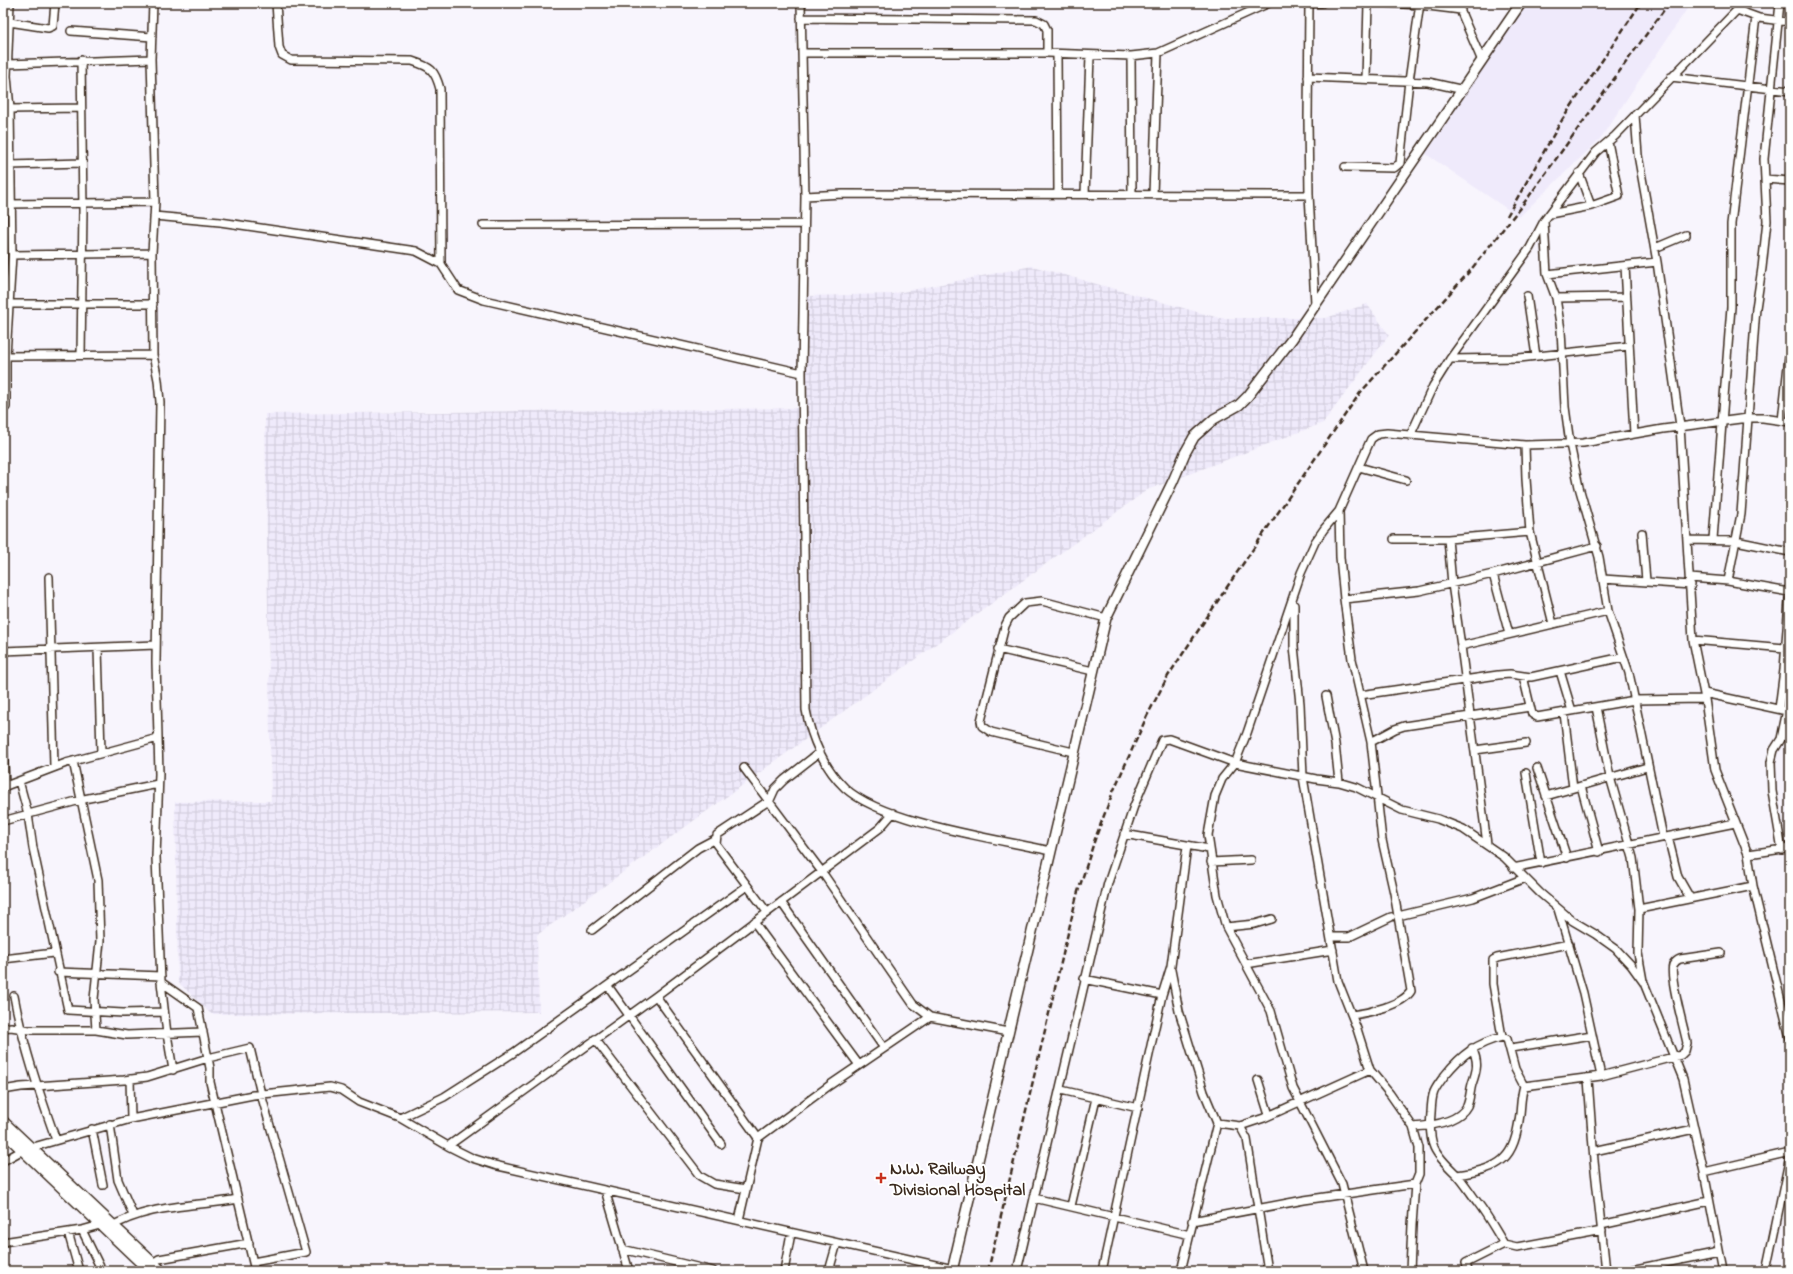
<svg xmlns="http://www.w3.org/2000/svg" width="1793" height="1274" viewBox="0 0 1793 1274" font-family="'Indie Flower',sans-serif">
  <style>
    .built { fill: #efeafb }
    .industrial { fill: url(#industrial-grid) }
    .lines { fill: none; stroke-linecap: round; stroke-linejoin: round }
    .street-casing { stroke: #3b2a1e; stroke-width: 10 }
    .secondary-casing { stroke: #3b2a1e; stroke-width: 12 }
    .street { stroke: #fff; stroke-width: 7 }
    .secondary { stroke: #fff; stroke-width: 9 }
    .rail { stroke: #3b2a1e; stroke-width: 2.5; stroke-dasharray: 6 3; stroke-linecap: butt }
    .poi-dot { fill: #c8321e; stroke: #fff; stroke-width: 1.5 }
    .labels { text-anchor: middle; stroke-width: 4; stroke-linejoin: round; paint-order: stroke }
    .poi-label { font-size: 18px; font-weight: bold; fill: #3b2a1e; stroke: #fff; text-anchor: start }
  </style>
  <defs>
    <pattern id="industrial-grid" width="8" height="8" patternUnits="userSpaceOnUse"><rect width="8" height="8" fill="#efeafb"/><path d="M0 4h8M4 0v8" fill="none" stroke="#cec9d7"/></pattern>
  </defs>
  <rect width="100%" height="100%" fill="#f8f5fd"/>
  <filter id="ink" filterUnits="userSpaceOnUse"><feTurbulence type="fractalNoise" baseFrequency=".025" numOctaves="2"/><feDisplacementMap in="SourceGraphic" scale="8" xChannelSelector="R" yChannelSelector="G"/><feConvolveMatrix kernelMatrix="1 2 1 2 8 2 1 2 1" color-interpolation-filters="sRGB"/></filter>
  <g filter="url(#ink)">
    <path class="built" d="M1526,3H1691L1600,139L1519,217L1426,154Z"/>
    <path class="industrial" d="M1032,266L1219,318H1326L1367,304L1389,335L1323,423L1147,490L537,935L539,1012L211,1014L178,982L175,802L271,801L265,414L806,408V296L892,294Z"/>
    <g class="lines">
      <defs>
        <path id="street" d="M276,3L279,47L282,55L291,60L412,61C431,67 435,70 440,89L441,264
          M801,3L805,196L802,373L806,710C811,738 824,768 845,788C883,823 998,839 1051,851
          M1309,3L1308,120L1309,195L1315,303
          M1309,3H1322
          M1387,3L1420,5L1461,10
          M1457,3L1482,61
          M1737,10L1744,3
          M801,18L1036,20L1044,24L1047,30V53
          M3,21L48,28L53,26L55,3
          M71,31L152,37
          M802,53H1047L1131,56L1158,53L1269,3
          M1057,54L1058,194
          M1131,56L1132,194
          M81,60L83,210L81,355
          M8,64L151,59
          M1308,77L1428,82L1464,90
          M1671,77L1790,91
          M1366,79L1368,3
          M10,109L81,108
          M1635,115L1638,155L1657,262L1680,426L1693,640L1705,699L1715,770L1748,854L1753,886L1790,1038
          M10,165L82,163
          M1345,167L1394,168L1400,163L1409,81L1420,3
          M1579,173L1591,206L1619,196L1608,142
          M1765,179L1790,181
          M1085,194L1090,56
          M1153,194L1158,53
          M805,196L843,194L1309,195
          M11,204L155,202
          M1550,214L1591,206
          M154,216L220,222L416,251L441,264L458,290L484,300L802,373
          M1544,221L1547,274L1556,298L1561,330L1565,407L1570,444L1579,487L1599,557L1608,611L1629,673L1663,837
          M483,225L804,224
          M1655,248L1686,235
          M12,255L152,253
          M1625,266L1634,434
          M1547,274L1657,262
          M1527,296L1536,356
          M1556,298L1625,297
          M3,304H153
          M153,355L158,380L160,402L156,662L159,774L156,857L161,982L198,1008L210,1068V1082L255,1271
          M3,356L153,355L152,253L155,202L151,59L153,3
          M1450,359L1519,358L1629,346
          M6,407V356L12,255L10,109L7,76L10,3
          M1782,421L1790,347
          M1410,436L1433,386L1450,359L1530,248L1544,221L1596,152L1615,136L1737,10L1759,18L1790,22
          M1525,445L1526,479L1530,532L1553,624
          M1359,467L1406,480
          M1339,511L1324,529L1315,542L1301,573L1247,733L1235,763L1222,779L1215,796L1208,835L1217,895L1226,927L1271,1011L1293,1088L1342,1184L1364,1271
          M1642,533L1646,581
          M1394,539H1448L1530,532
          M1448,539L1452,584L1461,646L1487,844
          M1713,539L1731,307V224L1756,17
          M1688,540L1736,541L1790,552
          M1493,574L1509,634
          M49,577L54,767
          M1690,578L1728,581L1789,592
          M1603,579L1691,585
          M1728,581L1741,514L1756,308L1762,268L1767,221L1764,159L1780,3
          M1344,599L1419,591L1493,574L1597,546
          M1294,605V646L1300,704L1303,777L1338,981L1357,1029L1370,1070L1390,1094L1413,1127L1419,1148V1174L1415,1184L1412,1225L1410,1271
          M1693,640L1785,648
          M1461,646L1608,611
          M98,648L101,753
          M998,649L1093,671
          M3,651L156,645
          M1560,671L1572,711
          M1523,676L1532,714L1537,717L1635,700L1705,699
          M1704,693L1782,710
          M1360,695L1498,675L1510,674L1531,677L1623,657
          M1326,696L1335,744L1339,782
          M1596,707L1610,777L1633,858L1639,909L1638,953L1643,981
          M1779,709L1784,670L1790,587
          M1564,713L1573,788
          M3,739L5,787
          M1371,742L1395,729L1404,726L1530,707
          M1475,750L1526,743
          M1073,752L991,732L982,726L981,721L1005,626L1009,618L1025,603L1042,601L1106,618
          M73,761L98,880L100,941L94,999L96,1030
          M744,768L822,872L913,1004L930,1017L1008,1032
          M1537,768L1567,858
          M1526,773L1541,863
          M19,781L28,814L33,848L68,1010L123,1013L164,1012
          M1581,786L1599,852
          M3,787L66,763L158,738
          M1546,796L1647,767
          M3,821L84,799L158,784
          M1124,834L1209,849
          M1668,837L1678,877L1690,898
          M1782,850L1772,791L1771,762L1774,750L1781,739L1787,710
          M1748,854L1790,848
          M1211,862L1251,860
          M1513,868L1735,823
          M781,902L884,1048
          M1558,909L1583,993L1601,1076
          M1639,909L1753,886
          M767,912L716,844L717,835L770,800L775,789L784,780L820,752
          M1398,916L1473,898L1525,878
          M754,922L859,1065
          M1226,927L1255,924L1272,919
          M592,930L698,848L715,839
          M1331,937H1349L1391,917
          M3,959L54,953
          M1246,964L1333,950
          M1171,970L1179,1011L1204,1092L1217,1123L1181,1271
          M58,972L161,976
          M1084,979L1162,995
          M161,982L167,1034L173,1070
          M608,986L721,1144
          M14,996C23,1045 39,1092 56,1140
          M656,996L758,1138L830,1085L930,1017
          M1352,1015C1368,1013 1403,1005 1411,991L1394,893L1382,840L1371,742L1352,659L1344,599L1340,557L1339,511L1371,439L1378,434L1387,433L1525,445L1562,444L1583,443L1663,429L1748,418H1763L1790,422
          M3,1028L11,1027L30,1030H96L127,1035L203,1032
          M1502,1037L1493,984V960L1497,958L1569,944
          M595,1039L700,1176L714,1184L746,1189
          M1511,1048L1592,1035
          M130,1079L131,1119
          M1588,1079L1594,1161L1606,1271
          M1258,1080L1269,1115
          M1524,1086L1515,1069L1507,1039L1502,1037C1477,1043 1461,1055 1445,1075C1433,1091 1432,1092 1431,1113C1428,1145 1434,1153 1456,1174C1464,1182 1471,1194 1478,1203C1488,1216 1496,1231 1504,1244L1517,1247L1602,1231
          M3,1090L21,1087L124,1080L147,1077L208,1058L250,1048L261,1094L306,1252L253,1262
          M1061,1090L1138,1108
          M400,1118L444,1097L513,1053L747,886
          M1217,1123L1240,1126L1264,1118L1370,1070
          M110,1124L118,1180L133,1215
          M1240,1126L1247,1139L1268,1271
          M1413,1127C1430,1126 1458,1123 1467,1106C1470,1099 1470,1091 1472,1084C1477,1070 1479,1062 1472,1048
          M92,1129L103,1185
          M448,1146L656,996L880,828L893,813
          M1594,1151L1694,1129
          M3,1161L23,1150L131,1119L253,1095L330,1087L341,1090L359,1102L400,1118L448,1146L472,1158L494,1165L953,1269
          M1704,1172L1790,1152
          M1457,1175C1502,1168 1514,1160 1520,1114C1521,1105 1521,1095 1524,1086L1601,1076L1681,1055L1685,1051L1687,1043C1684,1028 1669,977 1673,965C1675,962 1677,960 1680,959L1721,953
          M605,1190L629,1271
          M1034,1198L1190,1235
          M1071,1206L1096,1098
          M739,1220L758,1138
          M1192,1221L1304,1200L1415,1184
          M1601,1225L1709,1201
          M109,1228C148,1204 194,1207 238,1199
          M82,1230L102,1271
          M68,1232L79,1271
          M3,1242L82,1230L100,1225
          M622,1249L713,1271
          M150,1265L159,1259L249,1243
          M784,1271L791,1233
          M829,1271L837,1243
          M1017,1271L1108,883L1134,806L1162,740L1169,739L1235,763L1316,779L1339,782L1356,787L1402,810L1438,819L1463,829L1504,857L1540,893L1573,921L1595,934L1616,949L1631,965L1644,983L1683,1079L1704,1172L1723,1271
          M1102,1271L1162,995L1171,966L1187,846
          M1468,1271L1466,1263L1504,1244
          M1626,1271L1719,1252
          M1766,1271L1790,1156"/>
        <path id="secondary" d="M3,1121L162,1271
          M3,1132L149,1271
          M952,1271L1106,618L1173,481L1185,453L1194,437L1214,419L1239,405L1248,396L1292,339L1521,3"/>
      </defs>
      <use href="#street" class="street-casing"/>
      <use href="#secondary" class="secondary-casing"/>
      <use href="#street" class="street"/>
      <use href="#secondary" class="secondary"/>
      <path class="rail" d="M1507,216L1562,120L1641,3
        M988,1271L1077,895L1095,839L1113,792L1147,716L1168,676L1225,590L1360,393L1469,272L1527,199L1669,3"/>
    </g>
  </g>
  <path class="poi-dot" d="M879 1172h4v4h4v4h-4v4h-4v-4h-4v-4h4z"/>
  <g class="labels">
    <g class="poi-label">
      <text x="890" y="1174">N.W. Railway<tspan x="890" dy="21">Divisional Hospital</tspan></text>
    </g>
  </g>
  <rect width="1793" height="1274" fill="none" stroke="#fff" stroke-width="16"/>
  <rect x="8" y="8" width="1777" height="1258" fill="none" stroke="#3b2a1e" stroke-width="1.5" filter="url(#ink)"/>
</svg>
